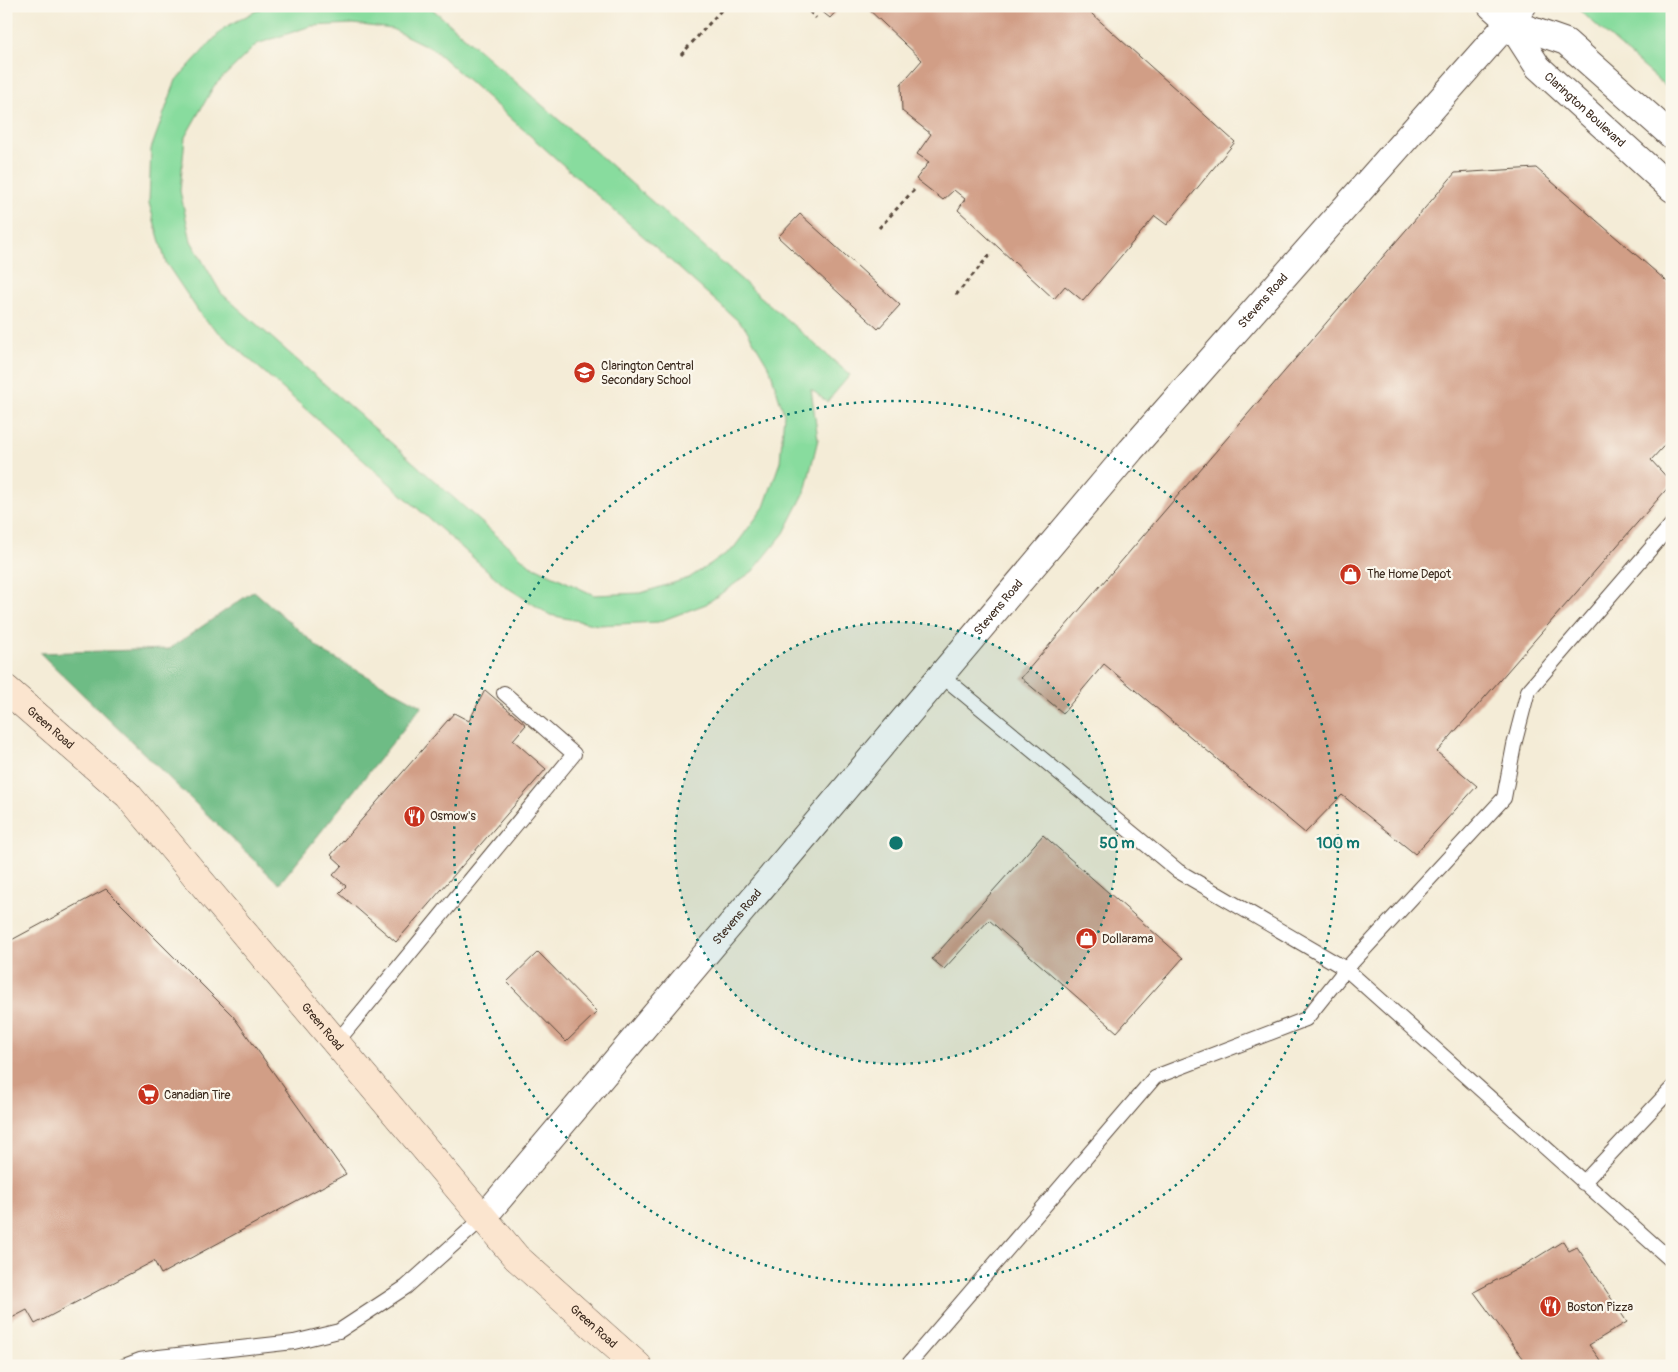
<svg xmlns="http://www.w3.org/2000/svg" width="1678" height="1372" viewBox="0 0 1678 1372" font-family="Pangolin,sans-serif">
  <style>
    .green { fill: #88dc9e; stroke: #62835e; fill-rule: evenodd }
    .forest { fill: #6ebc85; stroke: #547352 }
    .building { fill: #d19e86 }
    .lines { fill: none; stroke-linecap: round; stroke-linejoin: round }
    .lane-casing { stroke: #57473a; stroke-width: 16 }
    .street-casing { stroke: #57473a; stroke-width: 28 }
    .secondary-casing { stroke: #57473a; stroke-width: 29 }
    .path { stroke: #57473a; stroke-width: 3; stroke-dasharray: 4 4; stroke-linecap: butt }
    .lane { stroke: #fff; stroke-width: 14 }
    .street { stroke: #fff; stroke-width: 26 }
    .secondary { stroke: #fbe5cf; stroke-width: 28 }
    .ring { fill: none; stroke: #0f766e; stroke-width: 2.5; stroke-dasharray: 2.5 5 }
    .labels { text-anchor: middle; stroke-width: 4.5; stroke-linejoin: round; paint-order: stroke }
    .street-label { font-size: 12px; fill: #3b2a1e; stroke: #fbf7ec }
    .poi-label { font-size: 12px; fill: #3b2a1e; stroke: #fbf7ec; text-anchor: start }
    .centre { fill: #0f766e; stroke: #fbf7ec; stroke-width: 2.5 }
    .ring-label { font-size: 15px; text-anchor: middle; font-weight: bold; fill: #0f766e; stroke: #fbf7ec; stroke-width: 4.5; stroke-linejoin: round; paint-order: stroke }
  </style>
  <rect width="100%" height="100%" fill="#fbf7ec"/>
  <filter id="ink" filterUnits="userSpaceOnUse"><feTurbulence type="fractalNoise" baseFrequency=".02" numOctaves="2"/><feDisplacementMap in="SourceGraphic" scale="10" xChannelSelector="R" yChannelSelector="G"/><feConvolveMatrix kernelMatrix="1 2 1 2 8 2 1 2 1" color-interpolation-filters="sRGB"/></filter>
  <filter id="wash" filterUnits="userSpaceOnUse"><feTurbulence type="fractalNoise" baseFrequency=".0096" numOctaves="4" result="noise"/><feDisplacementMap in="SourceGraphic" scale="20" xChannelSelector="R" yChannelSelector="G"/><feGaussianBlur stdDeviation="1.12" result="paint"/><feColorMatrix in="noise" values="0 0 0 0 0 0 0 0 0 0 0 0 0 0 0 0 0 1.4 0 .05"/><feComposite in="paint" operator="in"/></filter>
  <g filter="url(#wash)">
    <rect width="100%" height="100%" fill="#f4ecd7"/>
    <path class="green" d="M265,6H429L850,375L827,402L811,389L818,439L805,492L784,533L753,571L706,604L658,622L598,625L550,615L505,586L203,318L166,263L149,203L151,149L176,80L224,28ZM354,24L392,29L433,49L745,327L770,369L784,414L780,462L764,507L733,549L689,578L641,593L594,595L530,565L221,293L191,241L180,191L185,137L214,86L257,44L311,26Z
      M1579,6H1672V92L1577,8Z"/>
    <path class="forest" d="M254,591L325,653L422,706L279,884L40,653L169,649Z"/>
    <g id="blocks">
      <path class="building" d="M815,6H841L830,18Z
        M865,6H1083L1235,142L1167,225L1155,216L1083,301L1065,286L1054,299L958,210L965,199L954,190L943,200L916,179L929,162L917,154L931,134L902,111L901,84L922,60Z
        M1536,168L1672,286V437L1651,460L1672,483L1437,752L1477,786L1415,854L1342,795L1305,833L1104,664L1063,713L1021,678L1455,173Z
        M800,214L900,305L878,329L778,237Z
        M485,690L526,725L513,740L546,769L396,942L339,893L346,886L333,875L342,865L331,855L454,713L469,721Z
        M1043,835L1183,958L1117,1032L989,920L944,969L932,959Z
        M106,889L233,1016L346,1174L161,1274L154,1261L35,1324L27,1310L6,1321V943Z
        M538,952L597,1012L566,1042L507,982Z
        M1671,1147H1672V1167L1668,1162Z
        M1563,1241L1569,1251L1577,1247L1627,1322L1589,1345L1601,1361L1594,1366H1529L1474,1292L1523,1266Z"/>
    </g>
  </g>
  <g filter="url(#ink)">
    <use href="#blocks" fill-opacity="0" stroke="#57473a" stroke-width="1"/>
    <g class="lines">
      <defs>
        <path id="lane" d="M941,675L1178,871L1346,969L1672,1261
          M336,1043L574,754L504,693
          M1583,1183L1672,1088
          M124,1366L140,1360L159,1357L294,1342L339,1331L406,1287L483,1218
          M907,1366L1155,1077L1306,1019L1346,969L1504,798L1514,745L1528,691L1672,524"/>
        <g id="street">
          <path id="s1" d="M1491,6L1509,22L1538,67L1672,189"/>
          <path d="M1509,22L1566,42L1672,136"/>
          <path id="s2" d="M483,1218L1131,450L1523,6"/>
        </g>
        <g id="secondary">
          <path id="s3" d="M6,689L128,795L516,1257L638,1366"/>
        </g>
      </defs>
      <use href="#lane" class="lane-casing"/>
      <use href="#street" class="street-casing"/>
      <use href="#secondary" class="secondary-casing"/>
      <path class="path" d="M804,6L816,18
        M681,55L725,6
        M879,228L914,190
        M956,295L992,252"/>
      <use href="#lane" class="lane"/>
      <use href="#street" class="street"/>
      <use href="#secondary" class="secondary"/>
    </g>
  </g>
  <circle cx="896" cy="843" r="221" fill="#0f766e" fill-opacity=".12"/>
  <g class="ring">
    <circle cx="896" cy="843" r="221"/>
    <circle cx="896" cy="843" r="442"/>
  </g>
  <defs>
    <symbol id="school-disc" viewBox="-11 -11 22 22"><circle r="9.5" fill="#c8321e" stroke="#fbf7ec"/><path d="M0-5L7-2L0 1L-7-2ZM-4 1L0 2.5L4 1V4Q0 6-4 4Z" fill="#fff"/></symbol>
    <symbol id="shop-disc" viewBox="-11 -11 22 22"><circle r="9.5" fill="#c8321e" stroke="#fbf7ec"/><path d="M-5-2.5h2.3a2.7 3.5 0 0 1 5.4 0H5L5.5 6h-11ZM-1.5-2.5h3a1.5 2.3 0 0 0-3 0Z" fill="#fff"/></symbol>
    <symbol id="restaurant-disc" viewBox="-11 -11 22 22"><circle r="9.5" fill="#c8321e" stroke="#fbf7ec"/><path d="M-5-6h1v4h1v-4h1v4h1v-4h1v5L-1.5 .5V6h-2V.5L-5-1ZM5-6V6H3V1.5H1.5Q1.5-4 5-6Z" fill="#fff"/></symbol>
    <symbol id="supermarket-disc" viewBox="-11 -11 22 22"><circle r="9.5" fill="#c8321e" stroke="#fbf7ec"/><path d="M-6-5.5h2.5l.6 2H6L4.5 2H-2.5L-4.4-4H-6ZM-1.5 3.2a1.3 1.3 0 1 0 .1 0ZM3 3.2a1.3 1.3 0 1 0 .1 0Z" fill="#fff"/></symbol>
  </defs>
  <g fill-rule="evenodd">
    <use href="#school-disc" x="572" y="360" width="25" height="25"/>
    <use href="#shop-disc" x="1338" y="562" width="25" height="25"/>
    <use href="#restaurant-disc" x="402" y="804" width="25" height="25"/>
    <use href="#shop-disc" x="1074" y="926" width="25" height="25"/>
    <use href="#supermarket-disc" x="136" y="1082" width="25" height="25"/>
    <use href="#restaurant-disc" x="1538" y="1294" width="25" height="25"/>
  </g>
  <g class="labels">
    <g class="street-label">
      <text dy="4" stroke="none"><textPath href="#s1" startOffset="141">Clarington Boulevard</textPath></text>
      <text dy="4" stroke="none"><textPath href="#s2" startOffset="1204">Stevens Road</textPath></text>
      <text dy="4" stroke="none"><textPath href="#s2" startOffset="799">Stevens Road</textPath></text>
      <text dy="4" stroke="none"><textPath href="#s3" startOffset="59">Green Road</textPath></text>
      <text dy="4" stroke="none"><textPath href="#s2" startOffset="394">Stevens Road</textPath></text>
      <text dy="4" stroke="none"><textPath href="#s3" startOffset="464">Green Road</textPath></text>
      <text dy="4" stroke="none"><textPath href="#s3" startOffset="869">Green Road</textPath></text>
    </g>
    <g class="poi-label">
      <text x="601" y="370">Clarington Central<tspan x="601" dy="14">Secondary School</tspan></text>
      <text x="1367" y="578">The Home Depot</text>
      <text x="430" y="820">Osmow's</text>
      <text x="1102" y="943">Dollarama</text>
      <text x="164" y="1099">Canadian Tire</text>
      <text x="1567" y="1311">Boston Pizza</text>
    </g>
  </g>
  <circle cx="896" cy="843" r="8" class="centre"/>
  <g class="ring-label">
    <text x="1117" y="848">50 m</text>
    <text x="1338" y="848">100 m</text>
  </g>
  <rect width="1678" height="1372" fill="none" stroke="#fbf7ec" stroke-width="25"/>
</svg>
